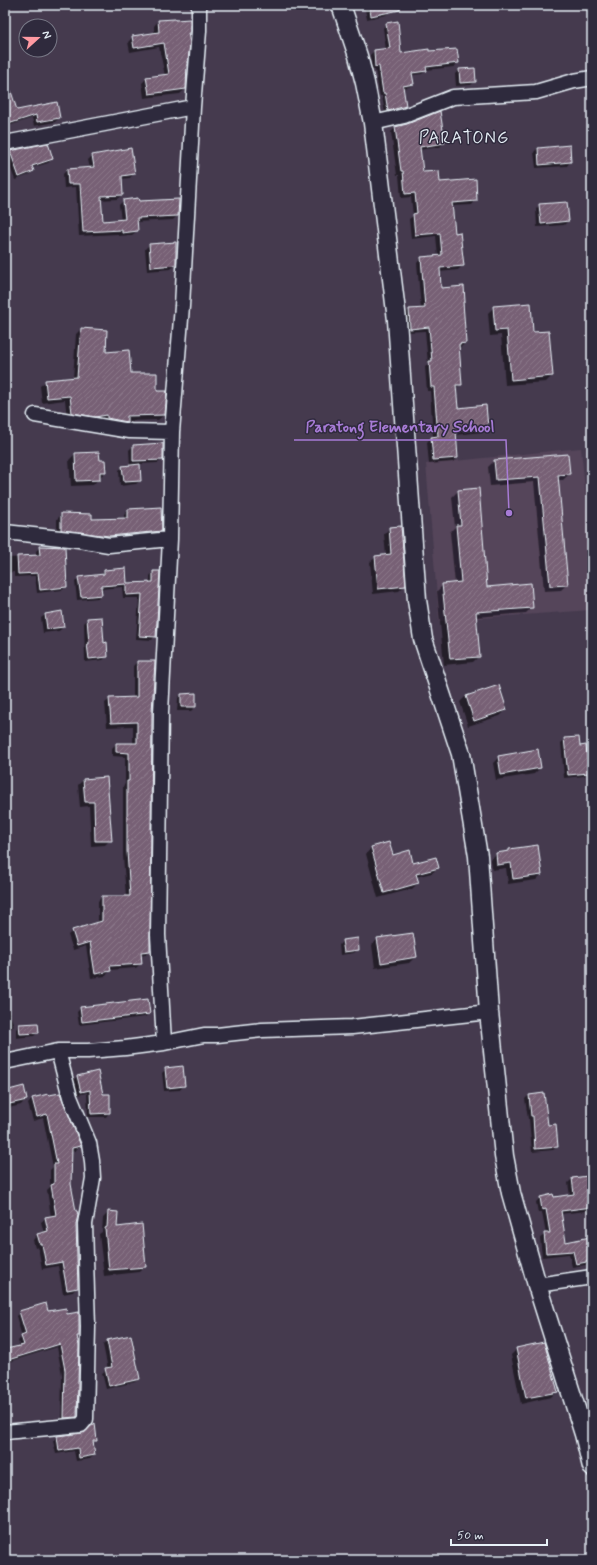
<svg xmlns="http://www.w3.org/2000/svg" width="597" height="1565" viewBox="0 0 597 1565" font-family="Mynerve,sans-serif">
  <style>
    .built { fill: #54455a }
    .shadow { fill: #0007; fill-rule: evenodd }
    .building { fill: url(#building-hatch); stroke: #e8f1f8 }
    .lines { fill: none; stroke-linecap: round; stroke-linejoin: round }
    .minor-casing { stroke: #e8f1f8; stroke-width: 17 }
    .tertiary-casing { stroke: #e8f1f8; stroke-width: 21 }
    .minor { stroke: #2f2a3d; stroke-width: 14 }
    .tertiary { stroke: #2f2a3d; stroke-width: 18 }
    .labels { text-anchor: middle; stroke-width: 3; stroke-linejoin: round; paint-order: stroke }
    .quarter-label { font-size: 17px; letter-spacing: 1px; fill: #e8f1f8; stroke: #2f2a3d }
    .leader { fill: none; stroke: #a77bd6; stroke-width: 1.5 }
    .callout-dot { fill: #a77bd6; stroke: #2f2a3d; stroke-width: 1.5 }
    .callout-label { font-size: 16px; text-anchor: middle; font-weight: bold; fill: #a77bd6; stroke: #2f2a3d; stroke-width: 3; stroke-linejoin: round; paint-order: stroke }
  </style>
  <defs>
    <pattern id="building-hatch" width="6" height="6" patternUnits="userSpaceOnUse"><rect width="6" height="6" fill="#776075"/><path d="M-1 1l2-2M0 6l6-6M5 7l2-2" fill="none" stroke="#8a7789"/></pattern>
  </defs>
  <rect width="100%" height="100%" fill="#453a4e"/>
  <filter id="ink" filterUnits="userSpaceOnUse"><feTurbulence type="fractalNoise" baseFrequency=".025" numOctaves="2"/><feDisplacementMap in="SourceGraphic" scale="8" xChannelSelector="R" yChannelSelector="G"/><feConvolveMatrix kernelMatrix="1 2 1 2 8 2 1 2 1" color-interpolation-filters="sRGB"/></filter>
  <g filter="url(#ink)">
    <path class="built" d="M581,448L592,562V610L439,621L426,464Z"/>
    <path class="shadow" d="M364,5H389L390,11L386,15L367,19Z
      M158,21L189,32L187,35L185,89L180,94L144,98L142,83L147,78L165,76L159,47L130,52L128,42L133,37L154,34V26Z
      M386,24L401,54L429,52L458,63L454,67L426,70L422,74L412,75L413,84L409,87L402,88L405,106L402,109L385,114L382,96H380L375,70H372L370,55L374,51L386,50L383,28Z
      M459,70L475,81L471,85L456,86L455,74Z
      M5,96L16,111L59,118L55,122L34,126L32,118L5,127Z
      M407,125L444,142L440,147L419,150L422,174L439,183L476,200L472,205L452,206L454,234L462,266L458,270L439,272L440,289L464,302L463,304L465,343L461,347L458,348L461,384L455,389L457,409L487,428L483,432L455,435L457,458L453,462L429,464L427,442L431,438L433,437L430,391H427L425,367L428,364L425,331L406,332L405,314L409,310L421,309L417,263L421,258L438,257L436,236L411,239L409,219L413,216L411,197L401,198L399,175H397L391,132L395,128Z
      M47,145L52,159L48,163L31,168L32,171L29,175L15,180L6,156L10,152Z
      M538,148L570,162L567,166L536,168L534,152Z
      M93,155L134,173L130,178L121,179L122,195L117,199L100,200L102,222L121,220L119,205L123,201L138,202L178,215L173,220L136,222L137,231L132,235L118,236V234L79,236L76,187L64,188L63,174L67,170L90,168L88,160ZM122,203H124L127,224H125Z
      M540,205L568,221L564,225L537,227L536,209Z
      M175,243V265L171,269L147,271L145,249L149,245Z
      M494,307L552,376L546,382L505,385L501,335L490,336L488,313Z
      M81,329L105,353L130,374L156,392L164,415L158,420L126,421L120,427L67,418L65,400L42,403L40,386L46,381L73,378L76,334Z
      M162,445V459L158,463L139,464L140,481L136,484L120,486L119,470L123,467L130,466L129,450L133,446Z
      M75,454L105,472L93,485L71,486L69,460Z
      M494,461L569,474L563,480H557L567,584L561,590L544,591L534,482L490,486L488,467Z
      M458,491L486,588L532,607L526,613L476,617L479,656L473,662L444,665L437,591L443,585L455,584L450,532L455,527L452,497Z
      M128,510L161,531L156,536L104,541L57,534V519L62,514L91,521L124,519V515Z
      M390,528L404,586L399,591L373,594L370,562L376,557L386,556L384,534Z
      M40,547L66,587L62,590L37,593L35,576L14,577V572L5,573V558L36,557V551Z
      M125,569L126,584L150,583V576L153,572L155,636L152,640L136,639L139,598H123L122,587L101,589V594L98,598L77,600L75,582L79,578L101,575L104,571Z
      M61,613L63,627L59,631L43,633L41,618L45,615Z
      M88,619L103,644L107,656L103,660L85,662L84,623Z
      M137,662L152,712L149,950L145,955L140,956L141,963L136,968L110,970L106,976L91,978L86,946L73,950L68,935L73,931L98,923V901L102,897H126L123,856V786L125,784V757L112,756V748L116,744H133V726L107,727L105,703L110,699L133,698V666Z
      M498,686L506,710L500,716L468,726L460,702L466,696Z
      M181,694L195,707L191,711H177L178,698Z
      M565,739L579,747L588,772L584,776L564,778L561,743Z
      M499,757L540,768L534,774L496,780L493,763Z
      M106,778L110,840L105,845L91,846L89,806L80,807L78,785L83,780Z
      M371,848L413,864L438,868L432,873L416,877L418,883L412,889L378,898L366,854Z
      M509,850L541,875L536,880L508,884L506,868L492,870L490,860L496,854L506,853Z
      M378,939L415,957L409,963L375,968L372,945Z
      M343,941L358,949L354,953L340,955L339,945Z
      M5,999L14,1026L10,1029L5,1031Z
      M81,1008L149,1013L145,1017L79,1025L77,1012Z
      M20,1025L38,1032L34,1036L16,1038V1029Z
      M166,1069L183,1086L180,1090L164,1091L162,1073Z
      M77,1077L102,1095L109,1113L106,1117H88L87,1093L77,1095L73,1080Z
      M5,1092L26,1099L21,1105L5,1109Z
      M48,1095L80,1146L75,1151L70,1152V1185L76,1224L77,1287L73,1292L63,1294L58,1266L42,1269L38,1247L35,1248L33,1240L37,1235L44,1233L41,1222L46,1218L51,1217L47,1190L50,1187V1170L53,1167L43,1118L33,1121L28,1104L32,1099ZM45,1220H47L50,1236H48Z
      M529,1095L547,1126L557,1147L553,1150L532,1152L529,1119H528L525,1099Z
      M592,1174V1213H588L587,1211L560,1214L565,1243L592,1238V1264L572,1267L569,1254L542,1257L540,1238L546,1234L542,1213H538L536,1202L540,1198H553L570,1196L568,1183L572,1179L589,1177Z
      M109,1212L116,1228L145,1266L139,1272L104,1276L99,1234L102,1232L103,1218Z
      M20,1312H47L78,1335L77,1337V1415L73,1419L61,1421L62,1375L57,1347L5,1363V1351L20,1347L18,1341L22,1337L16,1316Z
      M130,1336L139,1379L135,1382L106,1389L102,1373L108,1369L103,1345L107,1341Z
      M517,1349L557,1391L551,1397L521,1404L511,1355Z
      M83,1434L96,1440L92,1444L94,1455L90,1459L76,1461L74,1451L56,1454L53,1441L57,1437Z
      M5,1488L8,1505L5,1508Z"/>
    <path class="building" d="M369,5H399L400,10L371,16Z
      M175,19V20L190,19V33H188L190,43L188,61H187L186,89L149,94L146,77L169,74L164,43L134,48L132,36L159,32L158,20Z
      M398,21L401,53L429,49V51L457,49L459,63L426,67L427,71L412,73L414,84L403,86L406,106L388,111L385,93H383L379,66L375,67L374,50L390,48L386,23Z
      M475,68L476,82L460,83L459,69Z
      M7,79L17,110L57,102L60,118L37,122L36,115L5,125V80Z
      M440,111L445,143L420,147L423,172L439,171L440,182L476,179L477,201L452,203L455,233L460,232L464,266L440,268L441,288L464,286L465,302H463L466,343L459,344L462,385H456L458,408L486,405L488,428L456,431L458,458L433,460L431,437L438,436L434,387H431L429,361H432L429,327L410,329L409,309L425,308L421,257L442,255L440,233L415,235L413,214L417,213L415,193L405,194L403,171H401L395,127L407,124Z
      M48,143L53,159L32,166L34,171L19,177L10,151Z
      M570,145L571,162L539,165L538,148Z
      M131,148L135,174L122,176L123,195L101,196L103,221L125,219L123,200L138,198L139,201L179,199L178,216L137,218L138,231L122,233V230L83,232L80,184H68L67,169L94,167L92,155Z
      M567,202L569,221L541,224L539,204Z
      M176,242V265L151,267L149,244Z
      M531,303L533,332L549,331L553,376L511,380L507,330L495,331L493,306Z
      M81,328L107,330L106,352L129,350L131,373H157V391H167L165,415L127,416V422L107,418V415L95,417L72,413L70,396L47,398L45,380L77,377Z
      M163,443V460L133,461V445Z
      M99,452L100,460H105L106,472H100V480L76,481L75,453Z
      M568,454L570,474L558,475L568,585L550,586L540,477L496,480L494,460Z
      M140,464L141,481L124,482L122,466Z
      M479,488L487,587L531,583L533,608L476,612L480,657L450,659L442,584L461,582L456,525H461L458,490Z
      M161,507L162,531L109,536L61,530V513L92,514V519L128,518V509Z
      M401,526L406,586L378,589L375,556L391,554L389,527Z
      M39,546L65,547L67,587L40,590L38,573L18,574L17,556L40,555Z
      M126,568L127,583L153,582V571H160L156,637L139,636L142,594L126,595V584L101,586L102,595L81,597L78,577L104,574V570Z
      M62,611L64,627L47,629L45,614Z
      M102,617L104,643L107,642L108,657L89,659L87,644H89L87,618Z
      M137,661H155L152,712L150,951L141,952L142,964L110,966L111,971L95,974L90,942L77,946L72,930L102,921V896H130L127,851V781H129V753L116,752V743H137V722L111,723L109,698L137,697Z
      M499,685L507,710L474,721L466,696Z
      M196,693V707H181V694Z
      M579,737L580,746L586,745L589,773L568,775L564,738Z
      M538,749L541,768L501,775L498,756Z
      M107,777L112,841H95L94,802H85L83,779Z
      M389,842L393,855L410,850L413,863L436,857L439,868L416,874L419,883L384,893L371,847Z
      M538,845L542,875L513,879L511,863L497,865L496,853L509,851V849Z
      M413,933L417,957L381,963L377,938Z
      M358,938L359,950L344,952L342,940Z
      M148,999L150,1014L82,1022L80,1007Z
      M38,1023L39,1033L20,1034L19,1024Z
      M183,1066L185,1086L167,1088L165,1068Z
      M98,1071L103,1094H110V1113L91,1114L90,1090L81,1092L77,1076Z
      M24,1086L27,1100L5,1105V1091Z
      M60,1093L81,1146L72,1148L71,1184L76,1211H77L78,1215L76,1224L78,1288L67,1290L62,1262L46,1265L42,1244H40L37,1234L48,1231L45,1217L56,1215L51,1185L54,1184V1164H57L47,1114L37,1117L32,1098L48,1094L49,1095Z
      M544,1093L548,1125L556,1124L558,1147L535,1149L533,1116H531L529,1095Z
      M588,1176L590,1192L592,1191V1207L561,1211L566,1242L590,1237L592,1248V1261L576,1264L573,1251L546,1253L544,1233H550L546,1209L542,1210L540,1197L553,1194L554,1197L574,1194L572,1178Z
      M108,1211L118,1212L117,1227L142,1224L146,1267L109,1270L105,1228L107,1227Z
      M46,1303L48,1311L66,1308L67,1314L79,1312V1336H77L79,1346L77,1417L64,1418L65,1370L60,1344L8,1360L6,1349L24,1345L21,1336L26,1334L19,1311Z
      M131,1335L140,1379L109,1386L105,1368L112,1367L107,1340Z
      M544,1342L558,1392L526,1398L516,1348Z
      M95,1423L97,1441H93L95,1455L79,1458L78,1448L59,1451L57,1436L82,1433Z"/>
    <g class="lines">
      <defs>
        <path id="minor" d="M373,123L404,116L453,97L536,92L574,81L592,78
          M5,143L193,107
          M35,415L130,431L172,432
          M5,532L79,540L109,545L170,539
          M164,1043L158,935L161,712L170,539L172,432L182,306L193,107L199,31V5
          M5,1062L58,1051H88L125,1048L164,1043L204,1035H217L262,1030L352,1027L489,1012
          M537,1285L592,1277
          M5,1432L81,1425L86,1419L88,1327L85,1224L93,1178L92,1161L89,1143L70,1097L58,1051"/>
        <path id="tertiary" d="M341,5L358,56L365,83L373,123L397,320L417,600L423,639L461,754L478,856L489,1012L504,1156L511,1193L537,1285L584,1434L592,1467"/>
      </defs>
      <use href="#minor" class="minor-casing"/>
      <use href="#tertiary" class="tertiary-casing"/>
      <use href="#minor" class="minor"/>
      <use href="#tertiary" class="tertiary"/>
    </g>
  </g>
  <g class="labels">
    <g class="quarter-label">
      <text x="464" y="143">PARATONG</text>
    </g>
  </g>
  <path class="leader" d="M509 513L506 440H294"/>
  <circle class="callout-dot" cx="509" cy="513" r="4"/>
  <g class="callout-label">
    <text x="400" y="432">Paratong Elementary School</text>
  </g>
  <rect width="597" height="1565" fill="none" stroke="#2f2a3d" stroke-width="20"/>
  <rect x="10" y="10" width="577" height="1545" fill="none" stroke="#e8f1f8" stroke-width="1.5" filter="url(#ink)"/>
  <g transform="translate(38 38) rotate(69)"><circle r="19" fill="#2f2a3d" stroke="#797a88"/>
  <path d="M0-3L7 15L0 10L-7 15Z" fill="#ff9aa2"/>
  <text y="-6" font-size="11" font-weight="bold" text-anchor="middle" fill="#e8f1f8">N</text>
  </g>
  <path d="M451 1539v6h96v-6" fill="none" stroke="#e8f1f8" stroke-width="2"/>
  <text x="457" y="1539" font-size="12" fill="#e8f1f8" stroke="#2f2a3d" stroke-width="3" paint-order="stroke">50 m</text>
</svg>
